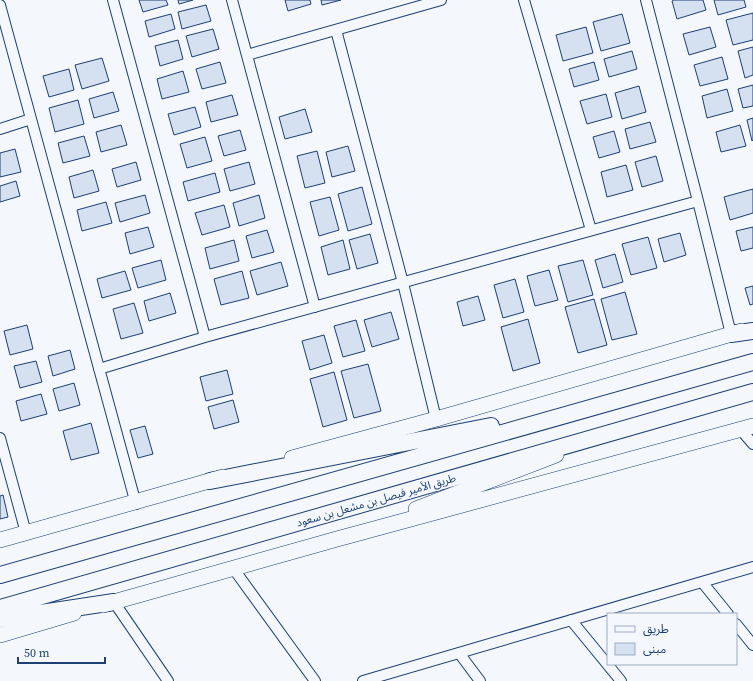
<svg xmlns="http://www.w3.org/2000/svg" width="753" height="681" viewBox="0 0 753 681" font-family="'Source Serif 4','Noto Sans Arabic',serif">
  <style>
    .building { fill: #d5e0f0; stroke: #1d3f73 }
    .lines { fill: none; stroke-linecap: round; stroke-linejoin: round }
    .street-casing { stroke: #1d3f73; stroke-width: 12 }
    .secondary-casing { stroke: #1d3f73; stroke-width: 16 }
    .primary-casing { stroke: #1d3f73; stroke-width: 18 }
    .street { stroke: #f4f7fb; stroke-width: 10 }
    .secondary { stroke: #f4f7fb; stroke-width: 15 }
    .primary { stroke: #f4f7fb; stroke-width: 16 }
    .labels { text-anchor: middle; stroke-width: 3; stroke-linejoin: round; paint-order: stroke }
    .street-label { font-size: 11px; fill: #1d3f73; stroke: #f4f7fb }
  </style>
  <rect width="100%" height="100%" fill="#f4f7fb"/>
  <path class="building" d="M139,0H166L168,5L143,12Z
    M178,0H193L179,4Z
    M285,0H310L311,4L288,11Z
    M321,0H341L322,5Z
    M674,0H703L706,10L677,19L672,1Z
    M714,0H744L746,7L718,15Z
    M206,5L211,21L182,29L178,12Z
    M753,13V40L733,45L726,20Z
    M171,14L175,29L149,37L145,21Z
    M622,14L630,43L601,51L593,22Z
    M586,27L593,53L563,61L556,35Z
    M710,27L716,47L689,55L683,34Z
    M213,29L219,49L192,57L186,36Z
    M178,40L183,59L160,66L155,46Z
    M753,47V75L745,78L738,51Z
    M632,51L637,69L609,77L604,59Z
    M722,57L728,79L700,86L694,65Z
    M102,58L109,81L82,89L75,65Z
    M220,62L226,83L202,89L196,69Z
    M594,62L599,80L574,87L569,69Z
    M69,69L74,90L49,97L43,76Z
    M183,71L189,92L162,99L157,79Z
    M753,85V106L743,108L738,89Z
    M639,86L646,112L622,119L615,93Z
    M727,89L733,111L707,118L702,96Z
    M113,92L119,111L94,118L89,99Z
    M606,94L612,117L587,124L580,101Z
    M232,95L238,115L211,122L206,102Z
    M78,100L84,124L55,132L49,108Z
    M195,107L201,127L174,135L168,114Z
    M305,109L312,132L285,139L279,117Z
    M753,118V140L752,141L747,120Z
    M650,122L656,142L630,149L625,129Z
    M121,125L127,145L101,152L96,132Z
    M740,125L746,146L721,152L716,132Z
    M240,130L246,150L224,156L218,136Z
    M614,131L620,152L599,158L593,137Z
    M84,136L90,156L63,163L58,143Z
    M205,137L212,161L187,168L180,144Z
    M348,146L355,171L332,177L326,152Z
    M15,149L21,172L0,177V153Z
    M317,151L325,183L305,188L297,156Z
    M656,156L663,181L642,187L635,162Z
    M136,162L141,180L117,187L112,169Z
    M249,162L255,184L230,191L224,169Z
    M626,165L633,190L607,197L601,172Z
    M93,170L99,191L74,198L69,177Z
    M215,173L220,192L188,201L183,182Z
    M16,181L20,196L0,202V186Z
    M362,187L372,224L348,231L338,194Z
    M753,189V213L730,220L724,197Z
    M145,195L150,213L120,222L115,203Z
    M259,195L265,218L239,226L233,203Z
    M330,197L339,230L319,236L310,202Z
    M106,202L112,223L82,231L77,210Z
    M224,205L230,227L202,235L195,213Z
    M148,227L154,247L130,254L125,233Z
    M753,227V248L741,251L736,231Z
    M267,230L274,252L252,258L246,236Z
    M680,233L686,255L664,262L658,239Z
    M370,234L378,263L357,269L349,240Z
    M648,237L657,268L631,275L622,244Z
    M234,240L239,261L210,269L205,248Z
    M343,240L350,269L328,275L321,247Z
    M615,254L623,282L603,288L595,260Z
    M161,260L166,280L138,288L132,268Z
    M583,260L593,295L568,302L558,266Z
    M281,262L288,286L257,295L250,271Z
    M549,270L558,300L535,306L527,276Z
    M125,271L131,290L102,298L97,279Z
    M242,271L249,298L221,305L214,279Z
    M515,279L524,312L503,318L494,285Z
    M753,286V304L750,305L745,288Z
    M625,292L637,334L612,340L601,299Z
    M170,293L176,313L149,321L144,301Z
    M478,296L485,320L463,326L457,302Z
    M594,299L607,345L578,353L565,307Z
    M134,303L143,333L121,339L113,309Z
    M391,312L399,339L372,347L364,320Z
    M528,319L540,363L513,371L501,327Z
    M356,320L365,351L343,357L334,326Z
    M27,325L33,349L10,355L4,331Z
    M324,335L332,363L310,370L302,341Z
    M70,350L75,369L53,376L48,356Z
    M36,361L42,382L20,388L14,366Z
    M368,364L381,411L354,418L341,371Z
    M227,370L233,394L206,401L200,377Z
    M334,372L347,420L323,427L310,379Z
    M74,383L80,405L59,411L53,389Z
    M41,394L47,414L21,421L16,401Z
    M233,400L239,422L214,429L208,407Z
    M91,423L99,453L71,460L63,431Z
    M145,426L153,454L138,458L130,430Z
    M3,495L8,517L0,519V496Z"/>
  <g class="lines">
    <defs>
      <path id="street" d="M232,0L315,307
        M524,0L591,230
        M646,0L698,201
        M0,5L136,504
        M336,30L403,283L436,419
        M247,55L441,0
        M0,129L31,119
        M205,337L698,201L731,334
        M99,369L205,337L113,0
        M741,430L753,444
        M0,438L26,533
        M233,568L315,681
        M702,582L728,614
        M114,602L168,681
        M571,620L621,681
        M736,624L753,645
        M459,653L480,681
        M363,681L753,567"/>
      <path id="secondary" d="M292,458L436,419L742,331
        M416,509L556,455
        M0,540L223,477
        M103,605L337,539L753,426
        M0,635L74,613"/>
      <path id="primary" d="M731,334L753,331
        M210,481L491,426
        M0,575L753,362
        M0,608L753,392
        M0,619L114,602"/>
    </defs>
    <use href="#street" class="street-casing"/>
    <use href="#secondary" class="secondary-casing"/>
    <use href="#primary" class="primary-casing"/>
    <use href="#street" class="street"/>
    <use href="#secondary" class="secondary"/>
    <use href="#primary" class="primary"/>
  </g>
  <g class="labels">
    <g class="street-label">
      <text transform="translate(376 500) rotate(-16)" y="4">طريق الأمير فيصل بن مشعل بن سعود</text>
    </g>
  </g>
  <rect x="607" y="613" width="130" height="52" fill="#f4f7fb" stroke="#9eadc5"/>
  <rect x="615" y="626" width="20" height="6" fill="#f4f7fb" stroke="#9eadc5"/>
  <text x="643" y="633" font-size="12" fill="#1d3f73">طريق</text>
  <rect x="615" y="643" width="20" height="12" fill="#d5e0f0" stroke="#9eadc5"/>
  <text x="643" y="653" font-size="12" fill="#1d3f73">مبنى</text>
  <path d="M18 657v6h87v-6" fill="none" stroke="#1d3f73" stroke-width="2"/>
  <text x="24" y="657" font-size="12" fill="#1d3f73" stroke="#f4f7fb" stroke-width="3" paint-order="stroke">50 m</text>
</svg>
